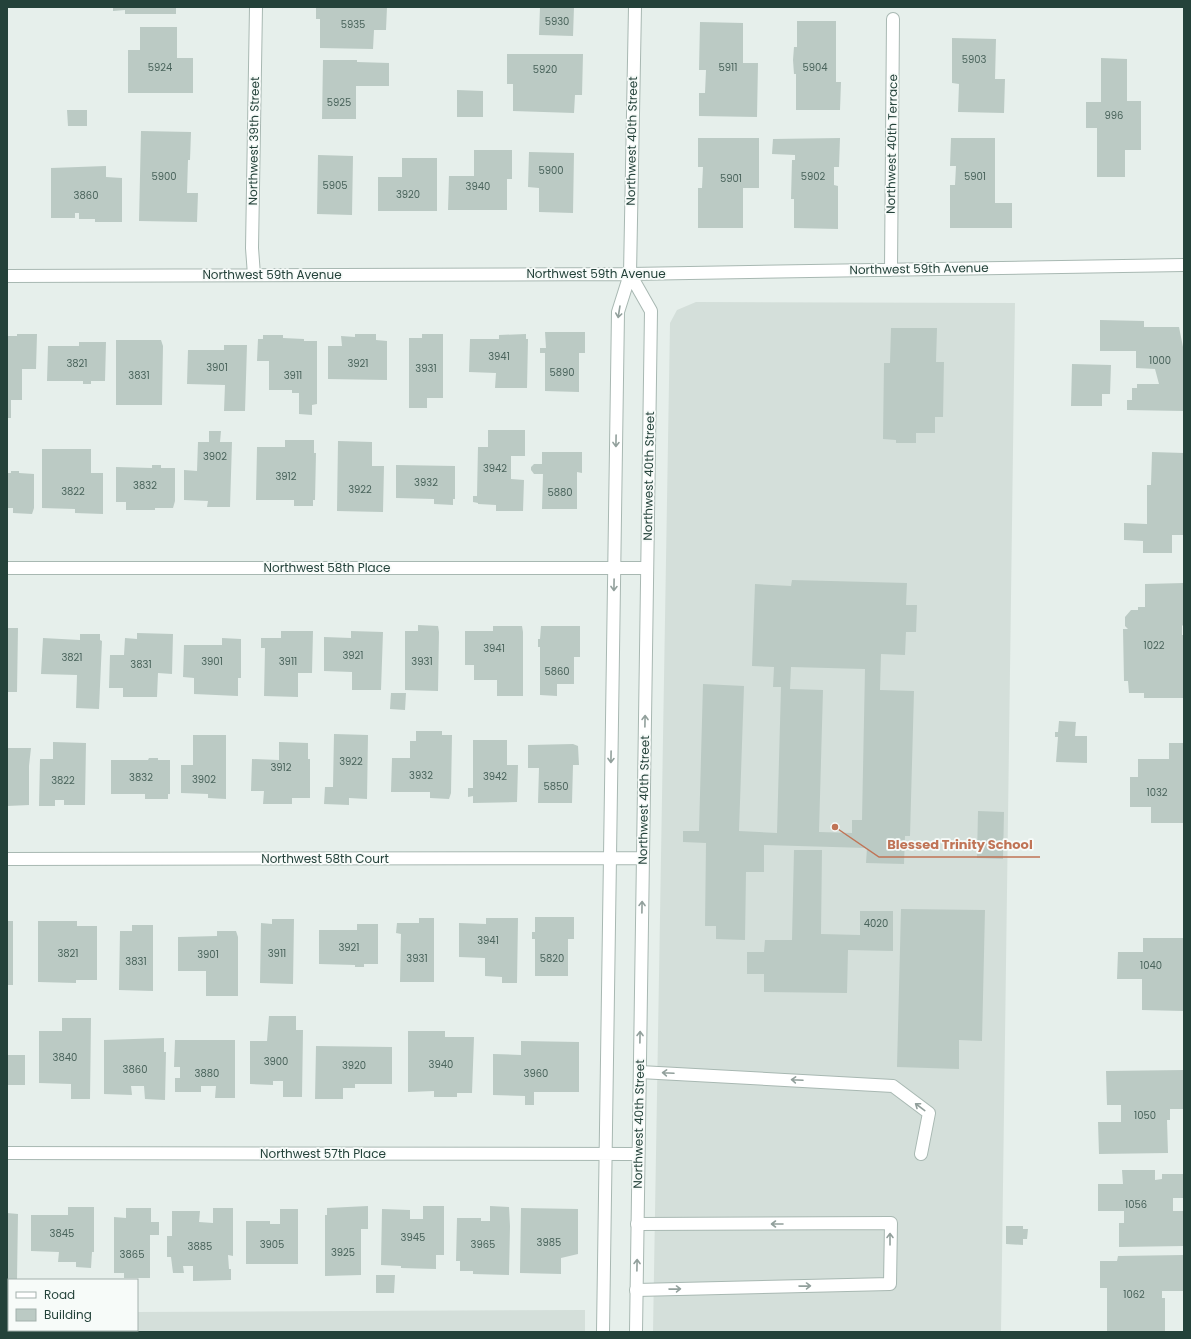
<svg xmlns="http://www.w3.org/2000/svg" width="1191" height="1339" viewBox="0 0 1191 1339" font-family="Poppins,sans-serif">
  <style>
    .built { fill: #d4dfda }
    .building { fill: #bbcac4; fill-rule: evenodd }
    .lines { fill: none; stroke-linecap: round; stroke-linejoin: round }
    .lane-casing { stroke: #a8b8b2; stroke-width: 14 }
    .street-casing { stroke: #a8b8b2; stroke-width: 14 }
    .lane { stroke: #fff; stroke-width: 12 }
    .street { stroke: #fff; stroke-width: 12 }
    .oneway { stroke: #92a09c }
    .labels { text-anchor: middle; stroke-width: 3.5; stroke-linejoin: round; paint-order: stroke }
    .number-label { font-size: 10px; fill: #4a645c }
    .street-label { font-size: 12px; fill: #24423a; stroke: #f7fbf9 }
    .leader { fill: none; stroke: #c07456; stroke-width: 1.5 }
    .callout-dot { fill: #c07456; stroke: #f7fbf9; stroke-width: 1.5 }
    .callout-label { font-size: 13px; text-anchor: middle; font-weight: bold; fill: #c07456; stroke: #f7fbf9; stroke-width: 3.5; stroke-linejoin: round; paint-order: stroke }
  </style>
  <rect width="100%" height="100%" fill="#e6efeb"/>
  <path class="built" d="M696,302L1015,303L1001,1332H653L670,323L677,310Z
    M585,1310V1332H60V1330H137V1312Z"/>
  <path class="building" d="M113,7H176V14H125V10L113,11Z
    M316,7H387L386,30H374L373,49L320,48V19H316Z
    M540,7H574L573,36L539,35Z
    M797,21H836V82H841L840,110H796V74H794L793,60L794,47H797Z
    M700,22L743,23V63H758L757,117L699,116V93H705L706,70H699Z
    M140,27H177V58H193V93H128V50H140Z
    M952,38L996,39L995,79H1005L1004,113L958,112L959,84L952,83Z
    M507,54H583L582,95H575L574,113L513,111V84H507Z
    M1101,58L1127,59V101H1141V150H1125V177H1097V128H1086V102H1101Z
    M323,60H357V62L389,63V86H356V119H322Z
    M457,90L483,91V117H457Z
    M67,110H87V126H68Z
    M141,131L191,132L190,160H188L187,193H198L197,222L139,221Z
    M698,138H759V188H743V228H698V188H702L703,167H698Z
    M840,138L839,167H834V185L838,186V229L794,228V199H791L792,160H795V155L772,154L773,139Z
    M951,138H995V203H1012V228H950V185H955L956,166H950Z
    M474,150H512V179H507V210H448L449,176H474Z
    M529,152L574,153L573,213L539,212V188L528,187Z
    M318,155L353,156L352,215L317,214Z
    M402,158H437V211H378V177H402Z
    M106,166V177L122,178V222H95V219H79V213H75V218H51V168Z
    M1100,320L1144,321V327H1179L1184,352V411L1127,410V400H1132V388H1137V384H1159L1155,369L1136,368V351H1100Z
    M891,328H937L936,362H944L943,417H935V433H916V443H896V440L883,439L884,363H890Z
    M545,332H585V353H579V392L545,391V353H540V348H546Z
    M17,334H37L36,369H22V400H11V418H7V336H17Z
    M355,334H376V340L387,341V380L328,379V346H342L341,336L355,337Z
    M422,334H443V398H427V408H409V338H422Z
    M526,334V339H528L527,388H495L496,373L469,372L470,339H499V335Z
    M263,335H283V338L304,339V341H317V404L312,405V415L299,414V393H292V390H269V361H257L258,339H263Z
    M116,340H161L163,346L162,405H116Z
    M79,342H106L105,381H91V384H83V381H47L48,346H79Z
    M224,345H247L245,411H224L225,385L187,384L188,350H224Z
    M1072,364L1111,365L1110,394H1102V406H1071Z
    M488,430H525V456H511V479L524,480L523,511H496V505L478,504V503L473,502V496H477L478,447H488Z
    M209,431H221L220,442H232L230,507H207L208,501L184,500V470L197,471L198,442H209Z
    M285,440H314V453H316L315,500H313V506H294V500H256L257,447H285Z
    M338,441L372,442V466H384L383,512L337,511Z
    M42,449H91V473H103V514L75,513V509L42,508Z
    M542,452H582V473L577,472V509H542L543,474H534L531,470V467L534,464H542Z
    M1152,452L1184,453V535H1172V553H1143V541L1124,540V523L1147,524V485H1151Z
    M152,465H161V468H175V501L173,508H155V510H126V502H116V467L152,468Z
    M396,465L455,466V499H453V505L434,504V499L396,498Z
    M11,471H19V473L34,474V508L32,514L13,513V508H7V473H11Z
    M792,580L907,583L906,605H917L916,632H906L905,655L881,654L880,690L914,691L910,836H905L904,864L866,863L867,848L764,845V872H746L745,940L716,939V926H705L706,843L683,842V831H699L703,684L744,686L739,831L777,833L781,687H773L774,667L752,666L755,584L791,586ZM791,667L865,669L862,820H852V833L819,832L823,690L790,689Z
    M1184,583V624L1182,626V635H1184V656H1183L1184,698H1144V693H1129L1128,681H1124L1123,629H1128L1125,626V617L1131,610H1138V607H1145V584Z
    M418,625L438,626L439,632L438,691L405,690V631H418Z
    M493,626H522L523,632V696H497V680H474V665H465V631H493Z
    M541,626H580V657H574V684H557V696L540,695V647H538V639H540Z
    M7,628H18L17,692H7Z
    M281,631H313L312,673H298V697L264,696L265,648H261V638H281Z
    M351,631L383,632L381,690H352V672L324,671V637L351,638Z
    M137,633L173,634L172,674L158,673L157,697H123V688H109L110,655H124L125,638L137,639Z
    M80,634H100V640L102,641L99,709L76,708L77,675L41,674L43,638L80,640Z
    M222,638L241,639V678H238V696L194,694V678L183,677L184,645H222Z
    M391,693H406L405,710L390,709Z
    M1059,721L1076,722L1075,736H1087V763L1056,762L1058,737H1055V732H1058Z
    M416,731H442V735H452L451,793L449,799L430,798V792H391L392,758H410V741H416Z
    M334,734L368,735L367,799L349,798V805L324,804L325,787H333Z
    M193,735H226V799L208,798V794L181,793V765H193Z
    M473,740H507V765H518L517,802L473,803V796L468,797V788H473Z
    M53,742L86,743L85,805H64V800H55V806H39L40,759H53Z
    M279,742L308,743V759H310V798H292V804H263L264,791H251L252,759L279,760Z
    M1169,743H1184V823H1151V807H1130V777H1138V759H1169Z
    M573,744L578,746L579,765H573L572,803H538L539,768H528V745Z
    M7,748H31L29,766V805L7,806Z
    M149,758H158V760H170V794H168V799H145V794H111V760H148Z
    M978,811L1004,812L1003,859L977,858Z
    M794,850H822L821,934L860,935V911H893V951L848,950L847,993L764,992V974H747V952H764L765,940H792Z
    M901,909L985,910L982,1041L959,1040V1069L897,1067Z
    M535,917H574V939H568V976H535V939H532V932H535Z
    M419,918H434V982H400L401,934L396,933L397,923H419Z
    M486,918H518L517,983H502V977L485,976V958L459,957V923L486,924Z
    M272,919H294L293,984L260,983L261,923L272,924Z
    M7,921H13V985H7Z
    M38,921H77V926H97V980H76V983L38,982Z
    M357,924H378V964H364V967H355V965L319,964V930H357Z
    M132,925H153V991L119,990L120,931H132Z
    M217,931H236L238,937V996H206V971H178V937L217,936Z
    M1143,938H1184V1011L1142,1010V979H1117L1118,952H1143Z
    M269,1016H296V1030H303L302,1097H283V1081H273V1085L250,1084V1041H267Z
    M62,1018H91L90,1099H71V1084L39,1083V1031H62Z
    M408,1031H445V1037H474L472,1093H457V1097H434V1091L408,1092Z
    M164,1038V1052H166L165,1100L145,1099L144,1086H131L132,1095L104,1094V1040Z
    M175,1040H235V1098H215L216,1086H201V1092H175V1078H180V1067H174Z
    M521,1041L579,1042V1092H534V1105H525V1096L493,1095V1054L521,1055Z
    M316,1046L392,1047V1084H355V1088H343V1099H315Z
    M7,1055H25V1085H7Z
    M1184,1070V1109H1170V1120H1167L1168,1153L1099,1154L1098,1122H1121V1105H1107L1106,1071Z
    M1122,1170H1155V1180L1162,1179V1174H1184V1198H1173V1211H1184V1246L1119,1247V1223H1124V1211H1098V1184H1123Z
    M368,1206V1229H361V1275L325,1276V1215H327V1208Z
    M423,1206H444V1255H436V1269L401,1268V1266L381,1265L382,1209L410,1210V1219H423Z
    M490,1206L509,1207L510,1226L509,1275L473,1274V1271H460V1261H456L457,1218H481V1221H490Z
    M68,1207H94V1252H92L91,1268L76,1267V1262H58L59,1252L31,1251V1215H68Z
    M126,1208H151V1222H159V1235H150V1278H124V1273H114V1217L126,1218Z
    M213,1208H233V1256L228,1255L229,1269H231V1280L193,1281V1266H183L184,1273H173L171,1257H167V1236H172V1211H200L199,1222L213,1223Z
    M521,1208L578,1209V1254L561,1258V1274L520,1273Z
    M280,1209H298V1264H246V1221H270V1224H280Z
    M7,1213L18,1214L17,1280H7Z
    M1006,1226H1023V1229H1028L1027,1239H1023V1245L1006,1244Z
    M1184,1255V1291H1162V1298H1165V1332H1107V1288H1100V1261H1117L1118,1256Z
    M376,1275H395L394,1293H376Z"/>
  <g class="lines">
    <defs>
      <path id="lane" d="M640,1072L893,1086L929,1113L921,1154
        M636,1290L890,1284L891,1223L637,1224"/>
      <path id="street" d="M891,270L893,19
        M630,274L651,311L636,1332
        M254,275L252,248L256,7
        M7,276L630,274L1184,265
        M7,568H647
        M7,859L643,858
        M7,1153L638,1154
        M603,1332L618,312L630,274L635,7"/>
    </defs>
    <use href="#lane" class="lane-casing"/>
    <use href="#street" class="street-casing"/>
    <use href="#lane" class="lane"/>
    <use href="#street" class="street"/>
  </g>
  <defs><path id="oneway-shaft" d="M-6 0H5M1.5-3L5.5 0L1.5 3" fill="none" stroke-width="1.6" stroke-linecap="round" stroke-linejoin="round"/></defs>
  <g class="oneway">
    <use href="#oneway-shaft" transform="translate(619 312) rotate(99)"/>
    <use href="#oneway-shaft" transform="translate(616 441) rotate(91)"/>
    <use href="#oneway-shaft" transform="translate(614 585) rotate(91)"/>
    <use href="#oneway-shaft" transform="translate(645 721) rotate(-89)"/>
    <use href="#oneway-shaft" transform="translate(611 757) rotate(91)"/>
    <use href="#oneway-shaft" transform="translate(642 907) rotate(-89)"/>
    <use href="#oneway-shaft" transform="translate(640 1037) rotate(-89)"/>
    <use href="#oneway-shaft" transform="translate(668 1073) rotate(-177)"/>
    <use href="#oneway-shaft" transform="translate(797 1080) rotate(-177)"/>
    <use href="#oneway-shaft" transform="translate(920 1107) rotate(-143)"/>
    <use href="#oneway-shaft" transform="translate(777 1224) rotate(180)"/>
    <use href="#oneway-shaft" transform="translate(890 1239) rotate(-90)"/>
    <use href="#oneway-shaft" transform="translate(637 1265) rotate(-89)"/>
    <use href="#oneway-shaft" transform="translate(805 1286) rotate(-1)"/>
    <use href="#oneway-shaft" transform="translate(675 1289) rotate(-1)"/>
  </g>
  <g class="labels">
    <g class="number-label">
      <text x="557" y="25">5930</text>
      <text x="353" y="28">5935</text>
      <text x="974" y="63">5903</text>
      <text x="160" y="71">5924</text>
      <text x="728" y="71">5911</text>
      <text x="815" y="71">5904</text>
      <text x="545" y="73">5920</text>
      <text x="339" y="106">5925</text>
      <text x="1114" y="119">996</text>
      <text x="551" y="174">5900</text>
      <text x="164" y="180">5900</text>
      <text x="813" y="180">5902</text>
      <text x="975" y="180">5901</text>
      <text x="731" y="182">5901</text>
      <text x="335" y="189">5905</text>
      <text x="478" y="190">3940</text>
      <text x="408" y="198">3920</text>
      <text x="86" y="199">3860</text>
      <text x="499" y="360">3941</text>
      <text x="1160" y="364">1000</text>
      <text x="77" y="367">3821</text>
      <text x="358" y="367">3921</text>
      <text x="217" y="371">3901</text>
      <text x="426" y="372">3931</text>
      <text x="562" y="376">5890</text>
      <text x="139" y="379">3831</text>
      <text x="293" y="379">3911</text>
      <text x="215" y="460">3902</text>
      <text x="495" y="472">3942</text>
      <text x="286" y="480">3912</text>
      <text x="426" y="486">3932</text>
      <text x="145" y="489">3832</text>
      <text x="360" y="493">3922</text>
      <text x="73" y="495">3822</text>
      <text x="560" y="496">5880</text>
      <text x="1154" y="649">1022</text>
      <text x="494" y="652">3941</text>
      <text x="353" y="659">3921</text>
      <text x="72" y="661">3821</text>
      <text x="212" y="665">3901</text>
      <text x="288" y="665">3911</text>
      <text x="422" y="665">3931</text>
      <text x="141" y="668">3831</text>
      <text x="557" y="675">5860</text>
      <text x="351" y="765">3922</text>
      <text x="281" y="771">3912</text>
      <text x="421" y="779">3932</text>
      <text x="495" y="780">3942</text>
      <text x="141" y="781">3832</text>
      <text x="204" y="783">3902</text>
      <text x="63" y="784">3822</text>
      <text x="556" y="790">5850</text>
      <text x="1157" y="796">1032</text>
      <text x="876" y="927">4020</text>
      <text x="488" y="944">3941</text>
      <text x="349" y="951">3921</text>
      <text x="68" y="957">3821</text>
      <text x="277" y="957">3911</text>
      <text x="208" y="958">3901</text>
      <text x="417" y="962">3931</text>
      <text x="552" y="962">5820</text>
      <text x="136" y="965">3831</text>
      <text x="1151" y="969">1040</text>
      <text x="65" y="1061">3840</text>
      <text x="276" y="1065">3900</text>
      <text x="441" y="1068">3940</text>
      <text x="354" y="1069">3920</text>
      <text x="135" y="1073">3860</text>
      <text x="207" y="1077">3880</text>
      <text x="536" y="1077">3960</text>
      <text x="1145" y="1119">1050</text>
      <text x="1136" y="1208">1056</text>
      <text x="62" y="1237">3845</text>
      <text x="413" y="1241">3945</text>
      <text x="549" y="1246">3985</text>
      <text x="272" y="1248">3905</text>
      <text x="483" y="1248">3965</text>
      <text x="200" y="1250">3885</text>
      <text x="343" y="1256">3925</text>
      <text x="132" y="1258">3865</text>
      <text x="1134" y="1298">1062</text>
    </g>
    <g class="street-label">
      <text transform="translate(254 141) rotate(-89)" y="4">Northwest 39th Street</text>
      <text transform="translate(632 141) rotate(-89)" y="4">Northwest 40th Street</text>
      <text transform="translate(892 144) rotate(-89)" y="4">Northwest 40th Terrace</text>
      <text transform="translate(919 269) rotate(-1)" y="4">Northwest 59th Avenue</text>
      <text x="596" y="278">Northwest 59th Avenue</text>
      <text x="272" y="279">Northwest 59th Avenue</text>
      <text transform="translate(649 476) rotate(-89)" y="4">Northwest 40th Street</text>
      <text x="327" y="572">Northwest 58th Place</text>
      <text transform="translate(644 800) rotate(-89)" y="4">Northwest 40th Street</text>
      <text x="325" y="863">Northwest 58th Court</text>
      <text transform="translate(639 1124) rotate(-89)" y="4">Northwest 40th Street</text>
      <text x="323" y="1158">Northwest 57th Place</text>
    </g>
  </g>
  <path class="leader" d="M835 827L879 857H1040"/>
  <circle class="callout-dot" cx="835" cy="827" r="4"/>
  <g class="callout-label">
    <text x="960" y="849">Blessed Trinity School</text>
  </g>
  <rect width="1191" height="1339" fill="none" stroke="#24423a" stroke-width="16"/>
  <rect x="8" y="1279" width="130" height="52" fill="#f7fbf9" stroke="#a3b1ad"/>
  <rect x="16" y="1292" width="20" height="6" fill="#ffffff" stroke="#a3b1ad"/>
  <text x="44" y="1299" font-size="12" fill="#24423a">Road</text>
  <rect x="16" y="1309" width="20" height="12" fill="#bbcac4" stroke="#a3b1ad"/>
  <text x="44" y="1319" font-size="12" fill="#24423a">Building</text>
</svg>
